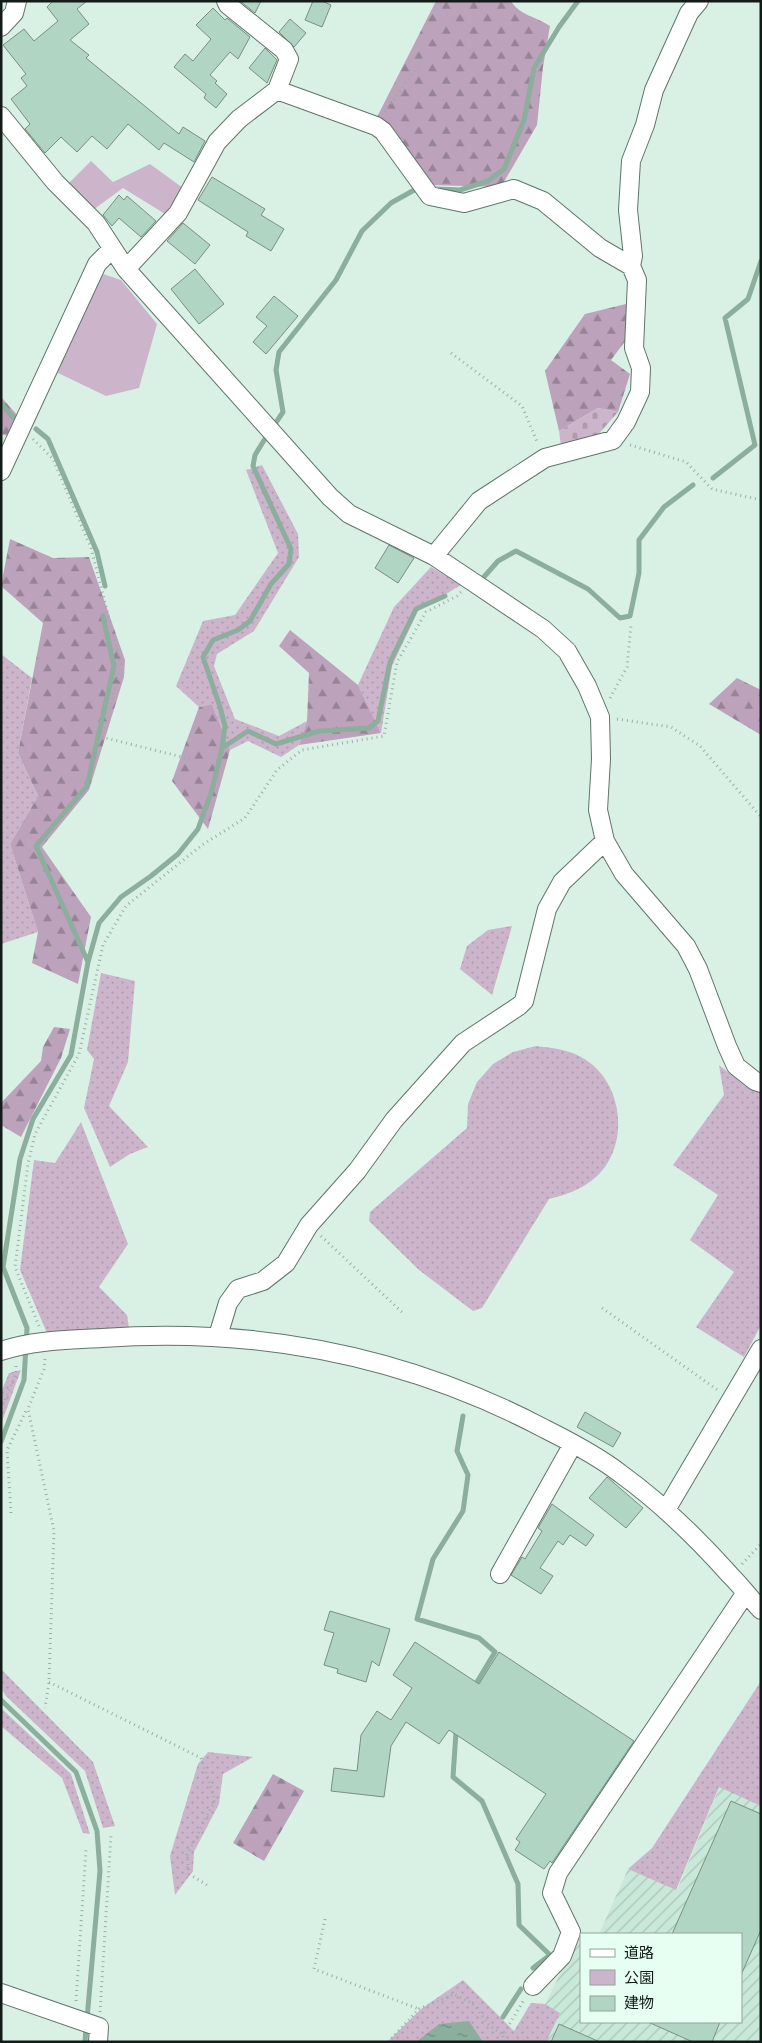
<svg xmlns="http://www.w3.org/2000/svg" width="762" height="2043" viewBox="0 0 762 2043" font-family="'Asap Condensed','Noto Sans JP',sans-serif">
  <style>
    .industrial { fill: url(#industrial-furrows) }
    .grass { fill: url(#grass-dots) }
    .forest { fill: url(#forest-firs) }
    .cemetery { fill: url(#cemetery-stones) }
    .green { fill: #ccb5cb }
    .water { fill: url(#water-ripples) }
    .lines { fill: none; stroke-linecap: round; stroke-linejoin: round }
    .stream { stroke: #8cae9d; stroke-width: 5 }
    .building { fill: #b1d5c3; stroke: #798f83 }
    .minor-casing { stroke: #5f756a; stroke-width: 20 }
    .path { stroke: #9baea5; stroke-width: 3; stroke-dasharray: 1 4; stroke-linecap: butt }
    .minor { stroke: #fff; stroke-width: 18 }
  </style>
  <defs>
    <pattern id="industrial-furrows" width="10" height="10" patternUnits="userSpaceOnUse" patternTransform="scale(1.25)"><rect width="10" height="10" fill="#c8e8d8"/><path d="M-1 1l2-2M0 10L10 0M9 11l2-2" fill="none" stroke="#abc6b9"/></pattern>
    <pattern id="grass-dots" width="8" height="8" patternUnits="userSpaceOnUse" patternTransform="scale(1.25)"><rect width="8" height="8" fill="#ccb5cb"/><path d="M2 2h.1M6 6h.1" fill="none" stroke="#ae9bae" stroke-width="1.8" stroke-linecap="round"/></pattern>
    <pattern id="forest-firs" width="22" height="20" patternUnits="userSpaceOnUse" patternTransform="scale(1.25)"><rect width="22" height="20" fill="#bca2ba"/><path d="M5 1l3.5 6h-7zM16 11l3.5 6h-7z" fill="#978396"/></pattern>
    <pattern id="cemetery-stones" width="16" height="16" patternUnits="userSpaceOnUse" patternTransform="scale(1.25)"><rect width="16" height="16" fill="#ccb5cb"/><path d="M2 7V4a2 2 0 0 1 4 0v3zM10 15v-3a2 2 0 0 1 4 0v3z" fill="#ae9bae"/></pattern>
    <pattern id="water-ripples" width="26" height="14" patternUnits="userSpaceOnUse" patternTransform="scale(1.25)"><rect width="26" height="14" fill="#8cae9d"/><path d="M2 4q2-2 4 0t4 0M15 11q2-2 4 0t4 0" fill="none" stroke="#718d7f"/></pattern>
  </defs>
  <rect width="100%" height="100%" fill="#d9f1e5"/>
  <path class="industrial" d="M720,1786L761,1806V2042H511L531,2003L545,2004L576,1942L581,1944V2022H741V1934H599L628,1869L677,1890Z"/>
  <path class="grass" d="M262,465L298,534L299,557L254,631L217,654L214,666L235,719L279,736L307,721L299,745L281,757L248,741L230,750L212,704L199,707L176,686L203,621L235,615L278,553L246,470Z
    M431,567L461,585L418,611L392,666L381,733L358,685L394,607Z
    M1,654L32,678L18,753L38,796L10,844L38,932L1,944Z
    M512,926L492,995L460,969L467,946L488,930Z
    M101,973L135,981L128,1062L109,1106L148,1147L130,1154L110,1167L84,1108L94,1059L87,1050Z
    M536,1046C553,1048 566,1049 581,1057C625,1080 632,1151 591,1181C578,1191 564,1195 549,1199L482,1308L473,1311L419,1270L369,1221L370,1212L467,1128L468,1104L477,1082L493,1064L513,1052Z
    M719,1065L748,1088L761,1093V1325L744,1357L696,1327L734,1272L690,1240L718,1195L673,1165L724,1095Z
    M81,1122L128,1244L99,1287L127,1315L129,1328L47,1333L20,1270L34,1160L55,1163Z
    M21,1370L1,1424V1392L9,1373Z
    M1,1669L93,1762L115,1826L103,1828L85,1771L6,1696L1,1688Z
    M761,1681V1806L719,1787L676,1890L628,1869L652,1848Z
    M1,1708L71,1774L90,1834L83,1833L62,1778L1,1726Z
    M208,1752L253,1757L223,1774L219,1804L194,1852L193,1871L175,1895L170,1856L198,1764Z
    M463,1980L514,2031L531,2003L545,2004L560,2013L546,2042H387L421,2009Z"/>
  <path class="forest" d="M436,1H511C519,15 537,17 550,26L543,67L537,125L501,187L430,185L376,119Z
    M630,303L629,336L611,360L630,374L618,412L598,408L559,431L545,371L585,314Z
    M1,348L2,398L18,416L8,436L1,434Z
    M10,539L53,558L89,557L125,660L124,677L89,790L42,847L91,917L78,984L32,963L38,932L10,844L38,796L18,753L43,623L1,586Z
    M290,630L358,685L381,733L299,745L307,721L309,673L279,646Z
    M737,678L761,690V735L709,704Z
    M212,704L230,750L208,829L172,781L199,707Z
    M54,1027L70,1029L61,1058L21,1137L1,1125V1103L41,1061L43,1047Z
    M273,1774L304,1791L264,1861L233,1843Z"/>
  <path class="cemetery" d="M598,408L618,412L596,437L561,446L559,431Z"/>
  <path class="green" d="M91,161L113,182L150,164L183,188L165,214L123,188L93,210L67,185Z
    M103,274L121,280L157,324L139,388L106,396L56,372Z"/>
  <path class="water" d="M469,2021L483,2042H416L439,2024Z"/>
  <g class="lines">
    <path class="stream" d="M436,189L460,190L488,181L504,169L524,120L534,68L559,27L578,1
      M1,404L14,418
      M273,427L283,412L276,370L279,352L336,280L362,231L391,203L416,189H420
      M36,429L48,439L97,552L105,586
      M713,478L755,445L725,318L748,299L761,261
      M483,578L498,561L516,551L588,589L620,618L630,616L639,573V540L664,507L693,485
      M222,748L248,731L276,744L319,731L369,728L378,721L390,662L416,609L445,596
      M88,962L36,846L87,786L114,666L103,616
      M463,1416L457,1451L468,1475L463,1511L433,1559L417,1619L479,1638L495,1652L474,1687
      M1,1442L24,1380L27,1328L3,1267L20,1159L33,1119L71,1055L88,962L99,923L121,897L151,876L178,854L198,829L212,790L222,748L225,726L220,707L203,657L213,640L238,630L250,621L271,584L289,564L291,549L253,466L255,455L268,434
      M1,1700L76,1772L97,1831L100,1871L87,2019
      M456,1732L453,1777L482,1801L518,1884L519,1925L550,1955L533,1968
      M503,2017L521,1989
      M85,2042L86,2027"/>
  </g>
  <path class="building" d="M53,1H87L77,9L89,24L70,40L89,55L86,58L179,134L183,127L205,141L194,162L164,143L159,150L128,124L107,149L92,136L77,152L61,137L45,153L25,129L30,124L11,99L27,86L21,78L26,74L3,45L24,29L34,41L58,21L47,7Z
    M240,1H261L255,13Z
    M313,1H322L331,5L322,27L305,20Z
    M213,8L225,20L227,18L250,37L238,59L230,52L210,75L217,81L215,83L227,94L216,108L204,98L206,94L174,67L185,54L193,61L211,39L196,25Z
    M290,19L306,33L294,47L279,32Z
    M265,48L277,60L267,83L249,68Z
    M212,177L265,209L261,215L284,229L271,251L246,236L248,232L198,200Z
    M119,195L124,200L127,196L156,221L141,237L119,218L112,226L103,215Z
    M183,223L210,245L195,264L167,241Z
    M195,269L224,304L199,324L171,289Z
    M274,296L298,316L266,354L253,342L267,326L256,317Z
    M389,545L414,558L398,583L375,568Z
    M585,1412L621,1433L613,1447L577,1427Z
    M607,1477L643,1508L626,1528L589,1498Z
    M552,1504L594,1535L586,1546L570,1535L563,1545L558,1541L540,1568L553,1576L541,1594L511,1575L522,1557L525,1559L542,1531L538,1528Z
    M330,1611L390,1629L379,1666L372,1661L366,1682L337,1673L338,1669L324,1665L334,1633L324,1630Z
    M415,1642L479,1684L499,1652L634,1741L552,1863L550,1861L544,1869L515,1850L520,1842L516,1839L546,1794L449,1730L439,1744L406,1722L391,1746L384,1797L331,1791L334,1768L357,1771L361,1735L377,1711L391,1720L412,1688L393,1675Z
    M731,1801L761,1814V1930L741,1975V1934H672Z
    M648,2022H720L712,2042H693Z
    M559,2024L600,2042H551Z"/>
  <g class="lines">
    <defs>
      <path id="minor" d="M1,27L14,13L17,1
        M277,90L376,126L383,131L430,196L464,203L514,189L543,201L600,248L631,266
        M1,116L55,182L96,223L126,269L330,497L349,514L434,556L473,582L543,629L567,651L587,686L600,717L601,759L598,810L605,841L624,874L686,946L698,969L727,1046L736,1066L755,1081L761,1083
        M126,269L178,213L217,142L239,119L277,90L289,59L284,50L228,5L226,1
        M1,471L97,264L112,249
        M434,556L479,501L545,458L613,440L626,422L640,392L641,368L634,348L637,280L631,266L633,256L628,210L631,161L645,125L654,90L689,13L699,1
        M218,1336L228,1303L238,1289L263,1281L286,1263L309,1225L357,1171L394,1120L463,1043L519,1006L524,1001L547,909L562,882L605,841
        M1,1351C34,1340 68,1340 102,1338C257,1327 407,1356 545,1429C571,1442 598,1456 621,1474C661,1503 697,1538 730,1575C741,1586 750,1598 761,1610
        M666,1510L761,1349
        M500,1574L573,1444
        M533,1986L562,1956L571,1932L552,1893L558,1873L745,1594
        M1,1993L99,2027L98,2042"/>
    </defs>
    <use href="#minor" class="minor-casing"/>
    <path class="path" d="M385,112L424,57
      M451,353L522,406L538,444
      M33,439L53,459L91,548L121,665L102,737L190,759
      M630,445L686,462L712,489L761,500
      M610,698L627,667L631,625
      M617,719L671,727L700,746L761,817
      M321,1236L404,1314
      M602,1308L719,1391
      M39,1326L15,1267L28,1164L35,1134L79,1054L103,945L126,906L202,845L245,818L277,770L302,750L384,736L397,662L426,612L457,596L461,592
      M45,1359L44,1369L28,1409L54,1531L49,1682L45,1708
      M1,1409L16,1374V1363
      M11,1513L7,1450L27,1409
      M742,1564L761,1544
      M49,1682L201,1758L215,1800L187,1855L189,1874L210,1887
      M325,1919L314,1969L419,2009
      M76,2001L86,1850
      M100,2012L111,1835
      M388,2042L419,2009L454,1994L473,2004L490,2026L503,2035
      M502,2042L503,2035L525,1998"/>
    <use href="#minor" class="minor"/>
  </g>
  <rect width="762" height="2043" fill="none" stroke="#121b17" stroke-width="5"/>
  <rect x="580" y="1933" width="162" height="90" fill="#e6fff2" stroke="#91a49a"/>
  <rect x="590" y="1949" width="25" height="8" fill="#ffffff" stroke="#91a49a"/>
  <text x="624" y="1958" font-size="15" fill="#121b17">道路</text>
  <rect x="590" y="1970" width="25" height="15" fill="#ccb5cb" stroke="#91a49a"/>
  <text x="624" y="1983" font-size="15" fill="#121b17">公園</text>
  <rect x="590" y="1996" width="25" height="15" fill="#b1d5c3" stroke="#91a49a"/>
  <text x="624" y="2008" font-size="15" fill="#121b17">建物</text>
</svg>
